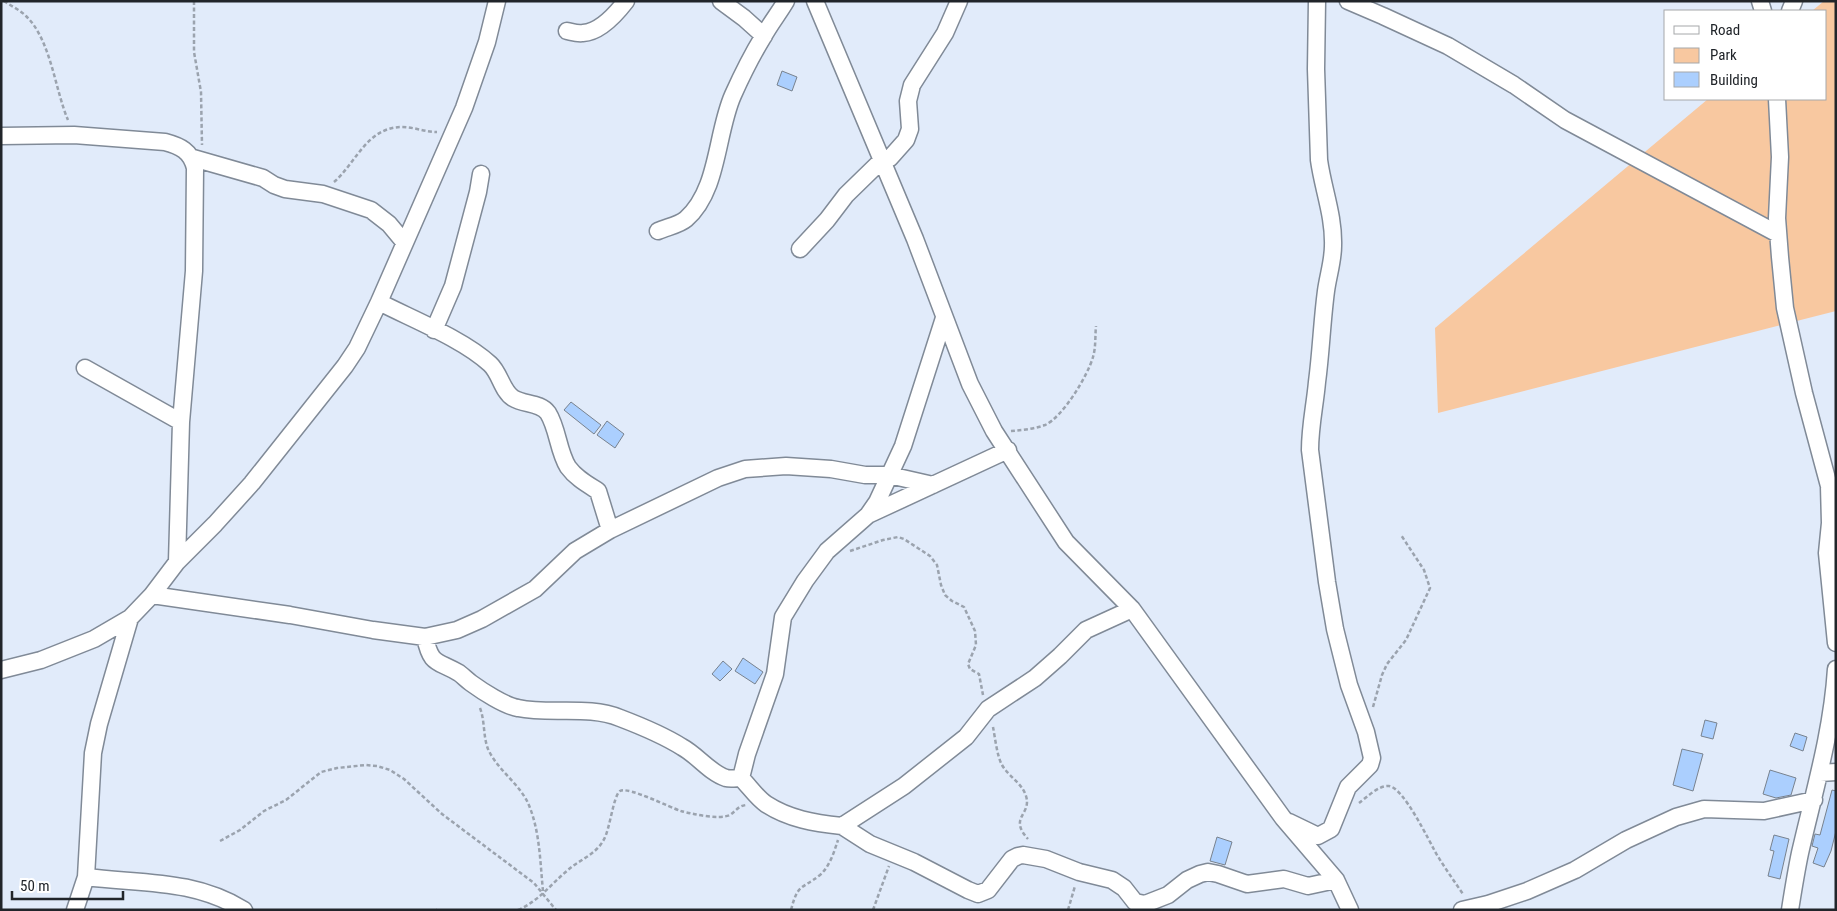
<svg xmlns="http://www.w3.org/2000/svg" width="1837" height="911" viewBox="0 0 1837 911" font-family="'Roboto Condensed',sans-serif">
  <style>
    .green { fill: #f8c8a0 }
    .building { fill: #abcffe; stroke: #78828e }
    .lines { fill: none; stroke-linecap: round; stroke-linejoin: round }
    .minor-casing { stroke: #808a97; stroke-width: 19 }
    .path { stroke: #9ba3ae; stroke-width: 2.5; stroke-dasharray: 4 2.5; stroke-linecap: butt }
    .minor { stroke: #fff; stroke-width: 16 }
  </style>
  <rect width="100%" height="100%" fill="#e1ebfa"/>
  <path class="green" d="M1824,1H1836V311L1438,413L1435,328L1708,99H1826V11H1812Z"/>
  <path class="building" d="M782,71L797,77L792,91L777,85Z
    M571,402L601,425L594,434L564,410Z
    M607,421L624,434L615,448L597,435Z
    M743,658L763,672L755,684L735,671Z
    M723,661L732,669L720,681L712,674Z
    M1705,720L1717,723L1713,739L1701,736Z
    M1795,733L1807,737L1803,751L1790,746Z
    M1682,749L1703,754L1693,791L1673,785Z
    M1770,770L1796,778L1791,795L1776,798L1763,794Z
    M1832,790L1836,791V831L1831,851L1824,867L1813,863L1818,848L1812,846L1815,834L1820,835Z
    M1774,835L1789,839L1780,879L1768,876L1774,851L1770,850Z
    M1217,837L1232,842L1225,865L1210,861Z"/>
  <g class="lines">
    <defs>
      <path id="minor" d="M721,1L744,18L764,36
        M815,1L915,239L970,384L994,431L1066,542L1132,609L1283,818L1336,880L1350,910
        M1348,1L1383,16L1448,46L1514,85L1565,120L1778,234
        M1760,1L1763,11
        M1790,11L1794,1
        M567,31C572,32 578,34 583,33C600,32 616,14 626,1
        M1777,99L1780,157L1777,218L1780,257L1785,308L1804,393L1829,486L1830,523L1827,553L1836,643
        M1,136L74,135L165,142C180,146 191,151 195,168L194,271L181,422L177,562
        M193,158L263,178L274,185L285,189L323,194L371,210L389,224L404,242
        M883,161L890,158L906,140L910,129L908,101L912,85L945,33L959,1
        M658,231C667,227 679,225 686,219C719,190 716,133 733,95C742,75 752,55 763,37C770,24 779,13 786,1
        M800,249L827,220L846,195L883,159
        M379,302C412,319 463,339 490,364C500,373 502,391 513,398C524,405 540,402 548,413C558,429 558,451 568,467C576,478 587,484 598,491L610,530
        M434,330L453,286L478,192L481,174
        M85,368L181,422
        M868,515L877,502L903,446L944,318
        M152,595L290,615L373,630L425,637L457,630L482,619L535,589L575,551L610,530L718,478L745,469L786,466L831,469L865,475H889L933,485
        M425,637C431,666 437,660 459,673C463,676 467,680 471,683C482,691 505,706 518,708C551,715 588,705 620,718C641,726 663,735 682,747C697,755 710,773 726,778C730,779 737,778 741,778C749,786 757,798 766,804C789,819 814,823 842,826L904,786L966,737L988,709L1035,678L1060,656L1086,630L1132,609
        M1,670L41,660L94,639L130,618L152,595L177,562L215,524L252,483L345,366L357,348L379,302L464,108L487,42L497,1
        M1820,773L1836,772
        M741,778L747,754L775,674L783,617L805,581L827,551L868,515L1008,450
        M1289,822L1318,836L1331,829L1348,787L1370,765L1372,758L1366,732L1349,685L1335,629L1327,582L1310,450C1310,426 1315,405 1317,382C1321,352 1322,321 1326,291C1328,276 1333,261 1333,246C1334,216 1323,189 1319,160L1316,69L1317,1
        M842,826L870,844L914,862L968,890L978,894L988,890L1012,859L1018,856L1023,855L1046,859L1079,872L1112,880L1124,888L1135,902L1145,904L1168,895L1187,880L1200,874L1208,872L1218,874L1247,884L1284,879L1308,886L1336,880
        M86,877C143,884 193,879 244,910
        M75,910L86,877L93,753L99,724L130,618
        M1462,910L1488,904L1527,891L1575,870L1626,840L1676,817L1704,809L1764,811L1814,800
        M1790,910C1793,891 1796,872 1800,853C1814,792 1832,732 1836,669"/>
    </defs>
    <use href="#minor" class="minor-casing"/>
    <path class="path" d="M4,1C11,6 20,10 26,16C51,40 55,90 68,120
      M194,1V52L201,92L202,145
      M334,182C356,163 367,127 402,127C414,127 425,132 437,132
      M1011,431C1022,430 1034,429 1045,425C1063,417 1088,375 1093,357C1096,347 1095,336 1096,326
      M850,551L883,540L898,537L904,539L930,556L937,565L941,585L945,595L952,601L964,607L975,631L976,645L968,664L970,669L979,674L983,695
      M1373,707L1382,675L1387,664L1406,640L1430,588L1424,570L1401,535
      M480,708C485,721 483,736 488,749C497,769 517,782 527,801C540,828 540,862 543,891
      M993,727C995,737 997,756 1002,765C1009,777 1022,783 1026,796C1032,815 1008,817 1028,839
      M1359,803C1367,797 1379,785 1389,786C1404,788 1429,841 1437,855C1445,868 1454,881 1463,894
      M220,841L240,830L264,811L286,800L321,772L337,768L366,765L377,766L390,770L404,779L442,814L534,883L556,910
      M436,910H437
      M518,910C539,901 551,884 568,870C579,860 595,855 603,841C610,831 613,796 620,791C628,786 671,808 681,811C692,814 719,820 730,815C736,811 738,806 746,805
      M791,910C798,883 801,890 820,875C830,866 834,852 838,840
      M873,910L889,866
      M1068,910L1075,886"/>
    <use href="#minor" class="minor"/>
  </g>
  <rect width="1837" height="911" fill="none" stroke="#21252a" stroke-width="5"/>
  <rect x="1664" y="10" width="162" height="90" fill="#ffffff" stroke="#a6a8aa"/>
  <rect x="1674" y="26" width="25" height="8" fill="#ffffff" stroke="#a6a8aa"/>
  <text x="1710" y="35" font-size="15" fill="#21252a">Road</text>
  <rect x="1674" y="48" width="25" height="15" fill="#f8c8a0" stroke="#a6a8aa"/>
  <text x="1710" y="60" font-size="15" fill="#21252a">Park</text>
  <rect x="1674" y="72" width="25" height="15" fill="#abcffe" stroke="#a6a8aa"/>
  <text x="1710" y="85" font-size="15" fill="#21252a">Building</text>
  <path d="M12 891v8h111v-8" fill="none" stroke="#21252a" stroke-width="2.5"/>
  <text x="20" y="891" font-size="15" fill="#21252a" stroke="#ffffff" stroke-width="4" paint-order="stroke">50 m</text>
</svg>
